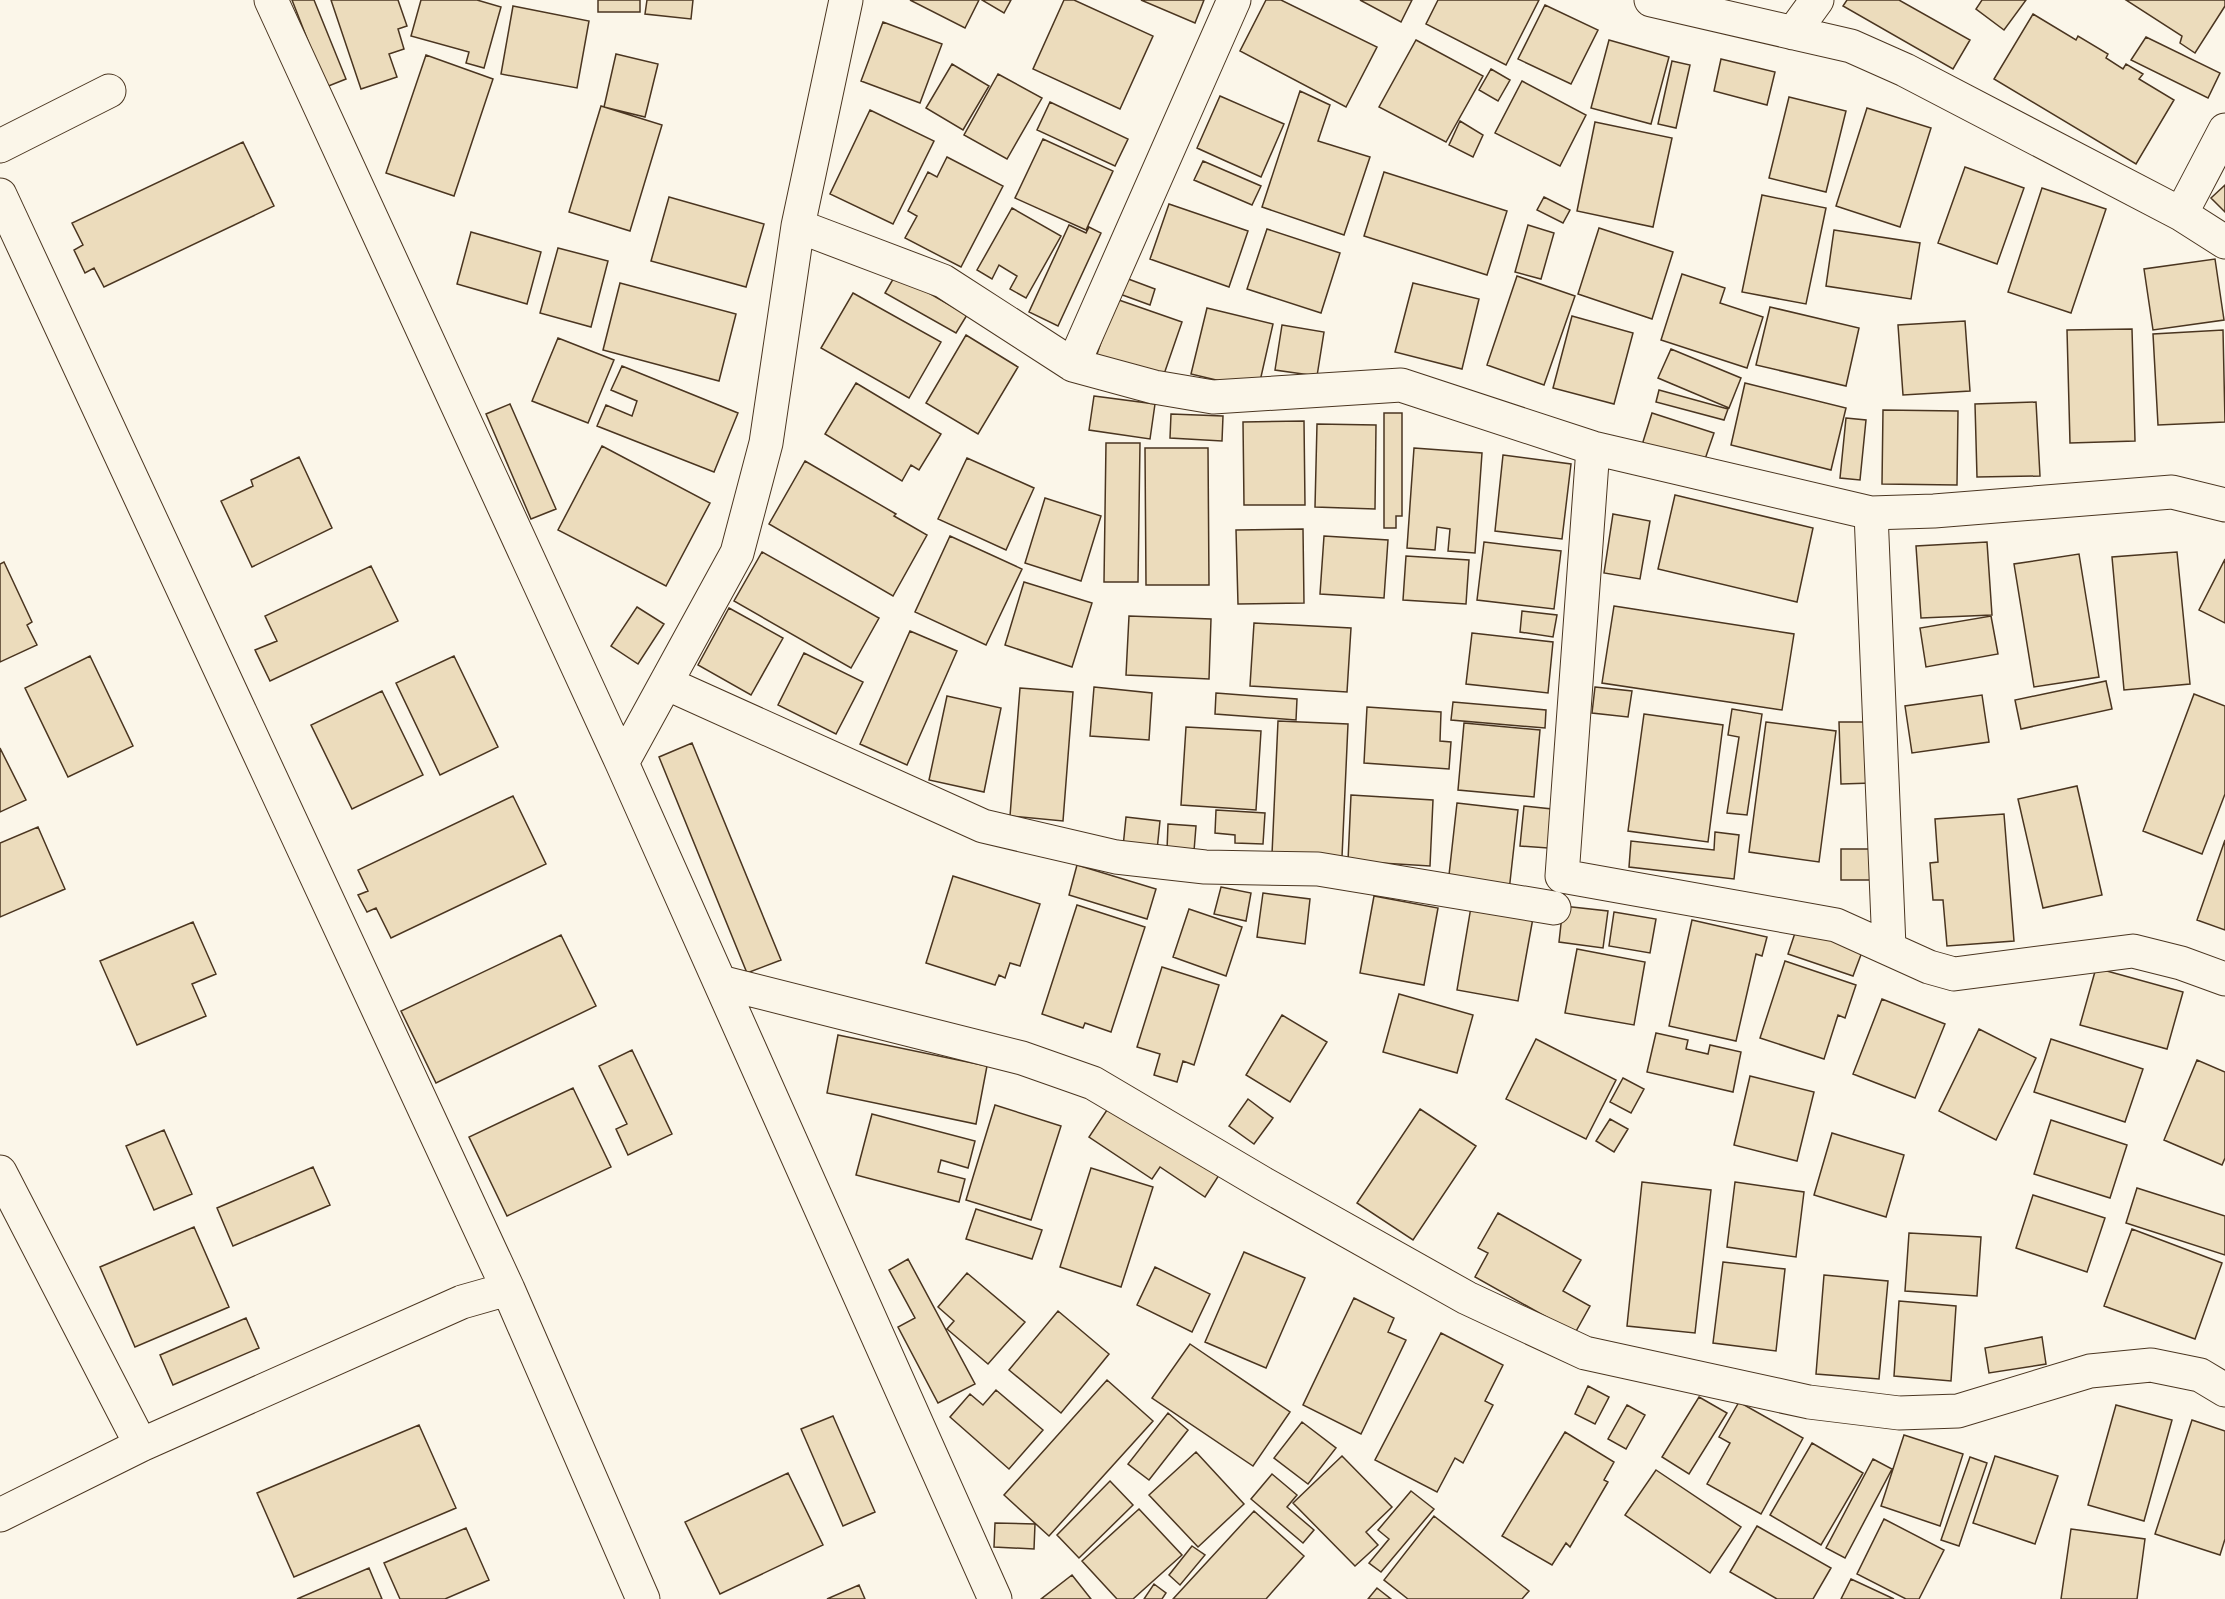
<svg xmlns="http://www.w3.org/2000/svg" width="2225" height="1599" viewBox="0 0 2225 1599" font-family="Helvetica,sans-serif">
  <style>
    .building { fill: #ecdcbc; stroke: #4a3520; stroke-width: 1.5 }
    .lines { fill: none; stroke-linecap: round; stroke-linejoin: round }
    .minor-casing { stroke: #4a3520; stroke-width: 35 }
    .minor { stroke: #fbf6e9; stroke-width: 33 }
  </style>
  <rect width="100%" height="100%" fill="#fbf6e9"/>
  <path class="building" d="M292,0H314L346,79L326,87Z
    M331,0H398L407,26L398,29L404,49L389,54L397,77L361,89Z
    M421,0H477L501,7L484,68L466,63L469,52L411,36Z
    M598,0H640V12H598Z
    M647,0H693L691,19L645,14Z
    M910,0H979L965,28Z
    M982,0H1011L1004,13Z
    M1064,0H1074L1153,36L1120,109L1033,69Z
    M1141,0H1204L1195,23Z
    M1266,0H1281L1377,47L1346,107L1240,51Z
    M1360,0H1412L1401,22Z
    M1438,0H1539L1506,65L1426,24Z
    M1847,0H1899L1970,40L1953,69L1843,6Z
    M1982,0H2026L2004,30L1976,9Z
    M2126,0H2225V6L2195,53L2180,43L2182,36Z
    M1545,5L1598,30L1571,84L1518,59Z
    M513,6L589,21L577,88L501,74Z
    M2033,14L2076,40L2078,36L2108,54L2106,58L2123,69L2126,64L2143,74L2139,79L2174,100L2136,164L1994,79Z
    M883,22L942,44L920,103L861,81Z
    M2146,37L2220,73L2208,98L2131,60Z
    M1416,40L1483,76L1446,142L1379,107Z
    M1609,40L1669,57L1651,124L1591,108Z
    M616,54L658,64L645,117L604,107Z
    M426,55L493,79L454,196L386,173Z
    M1721,59L1775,72L1767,105L1714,91Z
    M1672,61L1690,65L1676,128L1658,124Z
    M952,64L989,86L963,130L926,108Z
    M1491,69L1510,80L1498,101L1479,90Z
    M998,74L1042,98L1007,159L964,135Z
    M1522,81L1586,115L1560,166L1495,133Z
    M1300,91L1330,105L1318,141L1370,157L1344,235L1262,207Z
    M1220,96L1284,124L1261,177L1197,148Z
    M1789,97L1846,111L1826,192L1769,178Z
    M1050,102L1128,139L1115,166L1037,130Z
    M601,106L662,125L630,231L569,212Z
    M1867,108L1931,128L1900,227L1836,206Z
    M870,110L934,141L893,224L830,194Z
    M1460,121L1483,135L1473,157L1449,145Z
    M1595,122L1672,138L1653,227L1577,211Z
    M1043,139L1113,171L1086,230L1015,198Z
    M243,142L274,206L104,287L94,268L85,273L74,250L83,245L72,223Z
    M947,157L1003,186L961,267L905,238L917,216L908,211L928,172L937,177Z
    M1203,161L1261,186L1252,205L1194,180Z
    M1965,167L2024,188L1997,264L1938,243Z
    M1384,172L1507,211L1487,275L1364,236Z
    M2225,185V212L2211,198Z
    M2042,188L2106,209L2071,313L2008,292Z
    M1762,195L1826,208L1806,304L1742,292Z
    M669,197L764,224L746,287L651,261Z
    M1544,197L1570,210L1563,223L1537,210Z
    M1169,204L1248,231L1229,287L1150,259Z
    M1012,208L1061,236L1026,298L1010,289L1017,276L999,265L992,279L977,270Z
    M1069,225L1086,233L1089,227L1101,233L1058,326L1029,312Z
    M1528,225L1554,233L1541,279L1515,272Z
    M1599,228L1673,252L1652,319L1578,294Z
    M1267,229L1340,253L1321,313L1247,289Z
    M1834,230L1920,243L1911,299L1826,286Z
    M471,232L541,252L527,304L457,284Z
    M558,248L608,261L591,327L540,313Z
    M2215,259L2224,320L2153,330L2144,269Z
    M896,274L967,315L956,333L885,293Z
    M1682,274L1725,288L1720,303L1763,317L1747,368L1661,340Z
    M1517,276L1575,296L1544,385L1487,365Z
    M1123,277L1155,289L1150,305L1117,293Z
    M620,283L736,314L719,381L603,350Z
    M1413,283L1479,299L1462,369L1395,352Z
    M853,293L941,342L909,398L821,348Z
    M1116,299L1182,322L1162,380L1096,357Z
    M1770,307L1859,328L1846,386L1756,365Z
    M1207,308L1273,324L1258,390L1191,374Z
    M1572,316L1633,333L1614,404L1553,388Z
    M1965,321L1970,391L1903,395L1898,325Z
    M1282,325L1324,332L1317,376L1275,370Z
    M2132,329L2135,441L2070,443L2067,330Z
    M2223,330L2225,422L2158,425L2153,334Z
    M966,335L1018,367L978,434L926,403Z
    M558,338L614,360L588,423L532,401Z
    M1671,349L1741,378L1729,408L1658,378Z
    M622,366L738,413L714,472L597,426L606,405L632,416L637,401L611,390Z
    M856,383L941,434L919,470L911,465L902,481L825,434Z
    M1745,383L1846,408L1831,470L1731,445Z
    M1659,390L1728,409L1724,420L1656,402Z
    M1094,396L1155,404L1150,439L1089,430Z
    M2036,402L2040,476L1977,477L1975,404Z
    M510,404L556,509L531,519L486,414Z
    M1883,410L1958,411L1957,485L1882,484Z
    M1384,413H1402V516H1396V528H1384Z
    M1652,413L1714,433L1703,465L1642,445Z
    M1171,414L1223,416L1222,441L1170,438Z
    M1846,418L1866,420L1860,480L1840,478Z
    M1304,421L1305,505H1244L1243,422Z
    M1317,424L1376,425L1375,509L1315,507Z
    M1106,443H1140L1138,582H1104Z
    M602,446L710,503L666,586L558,530Z
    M1145,448H1208L1209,585H1146Z
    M1414,448L1482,453L1475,553L1448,551L1450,529L1437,527L1435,550L1407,548Z
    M1503,455L1571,464L1562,539L1495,531Z
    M299,457L332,528L252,567L221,501L253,486L251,480Z
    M967,458L1034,488L1006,550L938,519Z
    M805,461L896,514L894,516L927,535L893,596L769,524Z
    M1675,495L1813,528L1797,602L1658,569Z
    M1045,498L1101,516L1081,581L1025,563Z
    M1613,514L1650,521L1640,579L1604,573Z
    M1303,529L1304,603L1238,604L1236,530Z
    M950,536L1022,569L986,645L915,612Z
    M1324,536L1388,540L1384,598L1320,594Z
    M1484,542L1561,551L1554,609L1477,600Z
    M1987,542L1992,615L1921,618L1916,546Z
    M762,552L879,618L851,668L734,601Z
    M2177,552L2190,684L2124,690L2112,557Z
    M2079,554L2099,677L2034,687L2014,564Z
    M1406,556L1469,560L1466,604L1403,600Z
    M2225,559V623L2199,610Z
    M4,562L32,622L27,625L37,645L0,662V564Z
    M371,566L398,621L270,681L255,650L277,641L265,616Z
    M1024,582L1092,603L1072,667L1005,645Z
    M1614,606L1794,634L1782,710L1602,683Z
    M637,607L664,624L638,664L611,646Z
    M729,608L783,638L751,695L698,665Z
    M1522,611L1557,615L1553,637L1520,632Z
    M1129,616L1211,619L1209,679L1126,675Z
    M1991,616L1998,654L1926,667L1920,628Z
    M1254,623L1351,628L1347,692L1250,686Z
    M910,631L957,651L907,765L860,744Z
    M1472,633L1553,642L1548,693L1466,684Z
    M804,653L863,682L836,734L778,705Z
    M90,656L133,746L68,777L25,688Z
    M454,656L498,747L440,775L396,683Z
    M2106,681L2112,709L2021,729L2015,700Z
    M1094,687L1152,693L1149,740L1090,736Z
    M1595,687L1632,691L1628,717L1592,713Z
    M1020,688L1073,692L1063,821L1010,816Z
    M382,691L423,775L352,809L311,725Z
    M1216,693L1297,699L1296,720L1215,714Z
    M2194,694L2225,706V794L2202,854L2143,831Z
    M1982,695L1989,742L1912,753L1905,706Z
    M947,696L1001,708L984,792L929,780Z
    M1453,702L1546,710L1545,728L1451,720Z
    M1367,707L1441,712L1440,741L1451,742L1449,769L1364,763Z
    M1732,709L1762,714L1747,815L1727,813L1739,737L1728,735Z
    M1644,714L1723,725L1708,842L1628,831Z
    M1278,721L1348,724L1342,857L1272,854Z
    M1766,722L1836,731L1819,862L1749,852Z
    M1839,722H1870L1872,783L1841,784Z
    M1464,723L1540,730L1534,797L1458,790Z
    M1186,727L1261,731L1256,810L1181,805Z
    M692,743L781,960L747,973L659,757Z
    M0,748L26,800L0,812Z
    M2077,786L2102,895L2043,908L2018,799Z
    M1351,795L1433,800L1430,866L1348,861Z
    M513,796L546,864L391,938L376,908L367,912L358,895L368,891L358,870Z
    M1457,803L1518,810L1509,891L1448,884Z
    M1524,806L1552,809L1548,848L1520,846Z
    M1216,810L1265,813L1263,844L1235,843V835L1215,833Z
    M2004,814L2014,941L1947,946L1943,900H1933L1930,863L1938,862L1935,819Z
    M1126,817L1160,821L1157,850L1123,847Z
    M1168,824L1196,826L1194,851L1167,850Z
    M38,827L65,889L0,917V843Z
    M1715,832L1739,835L1734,879L1629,867L1631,841L1714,850Z
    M2225,840V930L2197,920Z
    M1841,849H1874V880H1841Z
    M1077,865L1156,889L1147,919L1069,895Z
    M953,876L1040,904L1020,966L1010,963L1005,978L999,975L995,985L926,963Z
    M1221,887L1251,893L1246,921L1214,914Z
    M1263,893L1310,899L1305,944L1257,937Z
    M1374,896L1438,908L1424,985L1360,973Z
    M1077,905L1145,927L1111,1032L1085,1023L1083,1028L1042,1014Z
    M1563,906L1608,911L1603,948L1559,942Z
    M1471,907L1533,918L1518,1001L1457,990Z
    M1189,909L1242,927L1226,976L1173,957Z
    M1614,912L1656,919L1650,953L1609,946Z
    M1692,920L1767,937L1762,956L1756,954L1736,1041L1669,1026Z
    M1799,921L1865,944L1853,976L1788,954Z
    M193,922L216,974L192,984L206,1016L137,1045L100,961Z
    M561,935L596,1006L436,1083L401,1011Z
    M1577,949L1645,962L1634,1025L1565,1013Z
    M1785,961L1856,985L1845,1018L1838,1015L1824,1059L1760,1038Z
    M1162,967L1219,985L1194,1065L1183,1061L1177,1082L1154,1075L1160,1054L1137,1047Z
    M2096,968L2183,992L2167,1049L2080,1025Z
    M1399,994L1473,1015L1457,1073L1383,1052Z
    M1882,999L1945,1024L1915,1098L1853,1074Z
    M1282,1015L1327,1042L1290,1102L1246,1075Z
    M1979,1029L2036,1058L1996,1140L1939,1111Z
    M1656,1033L1688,1040L1686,1049L1708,1054L1710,1045L1741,1052L1733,1092L1647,1072Z
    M838,1035L987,1066L976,1124L827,1093Z
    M1536,1039L1616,1080L1586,1139L1506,1099Z
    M2051,1039L2143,1069L2125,1122L2034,1092Z
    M632,1050L672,1134L628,1155L616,1129L627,1124L599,1066Z
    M2197,1060L2225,1072V1158L2222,1165L2164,1140Z
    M1750,1076L1814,1092L1797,1161L1734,1145Z
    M1623,1078L1644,1089L1631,1113L1610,1102Z
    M573,1088L611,1167L507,1216L469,1137Z
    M1248,1099L1273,1118L1254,1144L1229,1126Z
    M1113,1101L1221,1172L1205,1197L1160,1167L1152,1179L1089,1137Z
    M995,1105L1061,1126L1031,1220L966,1200Z
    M1420,1109L1476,1146L1413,1240L1357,1203Z
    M872,1114L975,1141L968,1168L941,1160L938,1172L965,1179L959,1202L856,1175Z
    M1610,1119L1628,1129L1614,1152L1596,1141Z
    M2051,1120L2127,1145L2110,1198L2034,1174Z
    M164,1130L192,1194L154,1210L126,1146Z
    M1832,1133L1904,1155L1886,1217L1814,1195Z
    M313,1167L330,1205L233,1246L217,1208Z
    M1091,1168L1153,1187L1121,1287L1060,1267Z
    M1642,1182L1711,1190L1695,1333L1627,1326Z
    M1735,1182L1804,1192L1796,1257L1727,1247Z
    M2137,1188L2225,1216V1255L2126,1223Z
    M2033,1195L2105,1218L2087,1272L2016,1248Z
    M976,1209L1042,1230L1032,1259L966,1239Z
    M1498,1213L1581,1260L1563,1291L1590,1306L1575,1333L1475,1277L1488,1253L1478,1248Z
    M194,1227L229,1307L135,1347L100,1267Z
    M2132,1229L2222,1263L2195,1339L2104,1306Z
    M1909,1233L1981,1237L1977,1296L1905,1291Z
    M1244,1252L1305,1278L1266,1368L1205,1342Z
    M908,1259L975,1384L938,1403L898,1327L915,1318L889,1270Z
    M1723,1262L1785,1269L1776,1351L1713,1343Z
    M1155,1267L1210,1294L1192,1332L1137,1305Z
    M967,1273L1025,1322L988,1364L947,1329L954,1321L938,1307Z
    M1824,1275L1888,1281L1879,1379L1816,1374Z
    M1354,1298L1394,1318L1388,1332L1406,1340L1361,1434L1303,1405Z
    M1899,1301L1956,1306L1951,1381L1894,1376Z
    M1058,1311L1109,1354L1061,1413L1009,1370Z
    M246,1318L259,1348L173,1385L160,1355Z
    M1441,1333L1503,1365L1485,1401L1493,1405L1463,1463L1455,1458L1437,1492L1375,1460Z
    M2042,1337L2046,1364L1989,1373L1985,1348Z
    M1190,1344L1290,1412L1253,1466L1152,1398Z
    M1107,1380L1153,1421L1049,1536L1004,1495Z
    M1588,1386L1609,1397L1595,1424L1575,1414Z
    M996,1390L1043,1430L1009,1469L950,1417L970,1394L983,1405Z
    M1699,1397L1727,1413L1689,1474L1662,1457Z
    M1739,1402L1803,1438L1761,1514L1707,1484L1730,1443L1719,1437Z
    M1627,1405L1645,1415L1626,1449L1608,1439Z
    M2116,1405L2172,1420L2144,1521L2088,1505Z
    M1168,1413L1188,1430L1149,1480L1128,1464Z
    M833,1416L875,1512L843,1526L801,1429Z
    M2192,1420L2225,1431V1539L2220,1555L2155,1534Z
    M1302,1422L1336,1448L1308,1484L1274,1458Z
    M419,1425L456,1508L294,1577L257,1493Z
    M1565,1432L1614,1462L1604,1480L1608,1482L1570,1547L1566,1543L1552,1565L1502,1536Z
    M1904,1435L1963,1454L1940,1526L1881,1506Z
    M1812,1443L1863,1473L1821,1545L1770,1515Z
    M1196,1452L1244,1504L1198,1547L1149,1495Z
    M1342,1456L1392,1507L1366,1532L1378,1545L1355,1566L1293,1503Z
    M1995,1456L2058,1476L2035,1544L1973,1523Z
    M1970,1457L1987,1463L1959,1546L1941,1540Z
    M1873,1459L1892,1469L1845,1558L1826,1548Z
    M1656,1470L1741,1527L1710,1573L1625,1515Z
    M788,1473L823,1545L720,1594L685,1522Z
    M1272,1474L1297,1495L1287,1507L1314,1530L1303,1543L1251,1499Z
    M1110,1481L1133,1505L1079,1558L1057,1535Z
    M1411,1491L1434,1509L1381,1572L1369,1563L1389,1539L1378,1530Z
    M1139,1509L1182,1555L1133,1599H1117L1082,1561Z
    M1254,1511L1304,1556L1266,1599H1173Z
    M1434,1516L1529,1591L1522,1599H1408L1384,1580Z
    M1884,1519L1944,1550L1919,1599H1906L1857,1574Z
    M995,1523L1035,1524L1034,1549L994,1547Z
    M1757,1526L1831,1568L1813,1599H1777L1730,1572Z
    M466,1528L489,1580L445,1599H400L384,1563Z
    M2071,1529L2145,1539L2137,1599H2061Z
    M1192,1546L1205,1555L1180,1585L1169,1575Z
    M369,1568L382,1599H297Z
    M1072,1575L1091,1599H1041Z
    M1851,1579L1894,1599H1841Z
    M1154,1584L1166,1593L1162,1599H1144Z
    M859,1585L865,1599H827Z
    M1377,1588L1391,1599H1368Z"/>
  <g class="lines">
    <defs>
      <path id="minor" d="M271,0L622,763L995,1599
        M1651,0L1851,46L1905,70L2181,214L2225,242
        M1793,33L1817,0
        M0,146L109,91
        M0,195L508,1289L643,1599
        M2181,214L2225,130
        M798,226L943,281L1073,365L1154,387L1213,397L1401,385L1593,448L1871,513L1934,511L2172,492L2225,505
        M1073,365L1234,0
        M1593,448L1562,876L1836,925L1929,967L1954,974L2133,951L2181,963L2225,979
        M1871,513L1889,947
        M668,684L983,826L1116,857L1205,867L1318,869L1554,908
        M622,763L737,553L766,443L798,226L846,0
        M720,982L1022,1058L1093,1083L1264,1184L1467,1298L1585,1353L1809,1402L1899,1413L1958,1411L2090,1371L2151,1365L2200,1375L2225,1390
        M0,1172L141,1445
        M0,1515L141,1445L462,1302L508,1289"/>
    </defs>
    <use href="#minor" class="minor-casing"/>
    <use href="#minor" class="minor"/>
  </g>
</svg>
